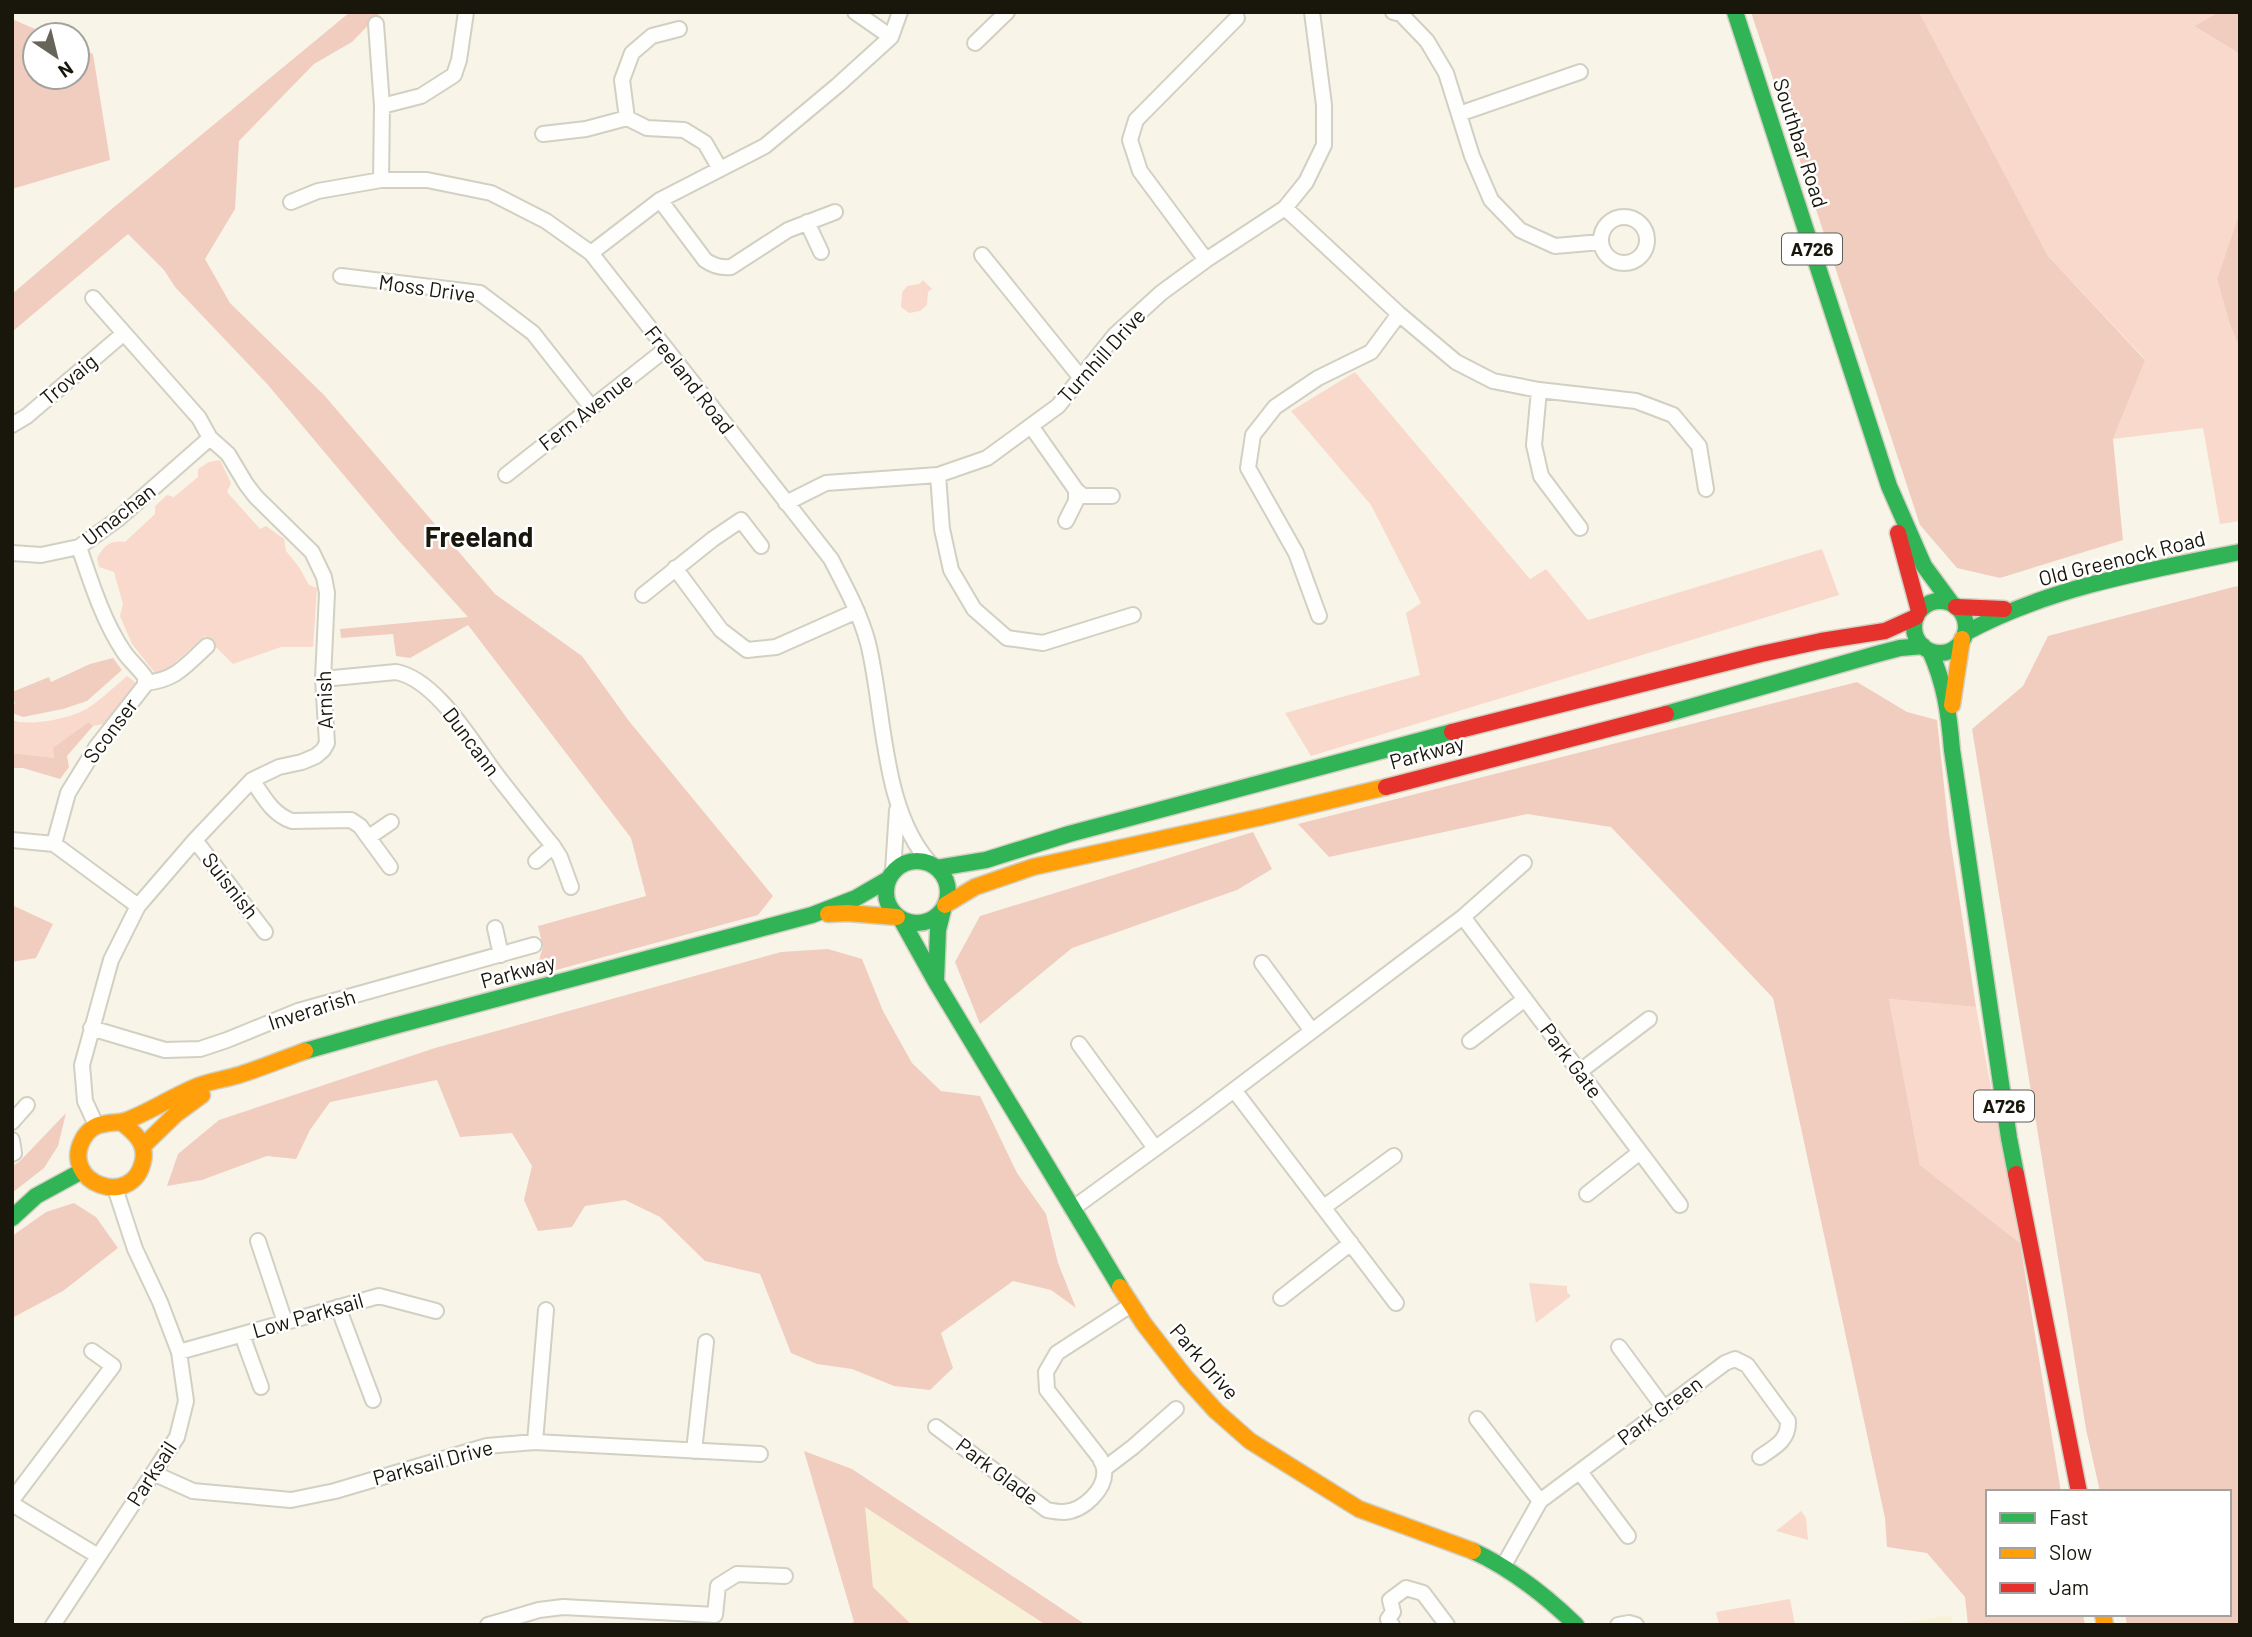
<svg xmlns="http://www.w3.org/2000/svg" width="2252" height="1637" viewBox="0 0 2252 1637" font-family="Barlow,sans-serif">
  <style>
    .built { fill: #f7f2d7 }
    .green { fill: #f9d9cb }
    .forest { fill: #f1cdbf }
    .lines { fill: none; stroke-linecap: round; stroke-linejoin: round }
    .street-casing { stroke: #d2cfc3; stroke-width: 18 }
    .fast-casing { stroke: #d2cfc3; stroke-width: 19 }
    .slow-casing { stroke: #d2cfc3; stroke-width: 19 }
    .jam-casing { stroke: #d2cfc3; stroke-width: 19 }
    .street { stroke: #fefefc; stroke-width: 14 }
    .fast { stroke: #30b455; stroke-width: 16 }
    .slow { stroke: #ff9f0a; stroke-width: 16 }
    .jam { stroke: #e5322d; stroke-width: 16 }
    .labels { text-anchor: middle; stroke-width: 5; stroke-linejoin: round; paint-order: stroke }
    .shield { fill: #fff; stroke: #5e5d55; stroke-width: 2 }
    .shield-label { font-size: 19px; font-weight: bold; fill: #19170c }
    .street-label { font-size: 21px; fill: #19170c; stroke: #fff }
    .district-label { font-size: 28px; font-weight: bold; fill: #19170c; stroke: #fff }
  </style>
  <rect width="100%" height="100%" fill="#f8f5e8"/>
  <path class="built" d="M864,1506L1046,1625H912L873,1587Z
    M1951,1615L1954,1625H1891Z"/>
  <path class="green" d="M1919,12H2219L2194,26L2240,54V211L2217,279L2229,322L2240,349V521L2220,524L2203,428L2113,439L2145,359L2048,256Z
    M923,280L932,289L928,292L927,305L920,311L909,313L901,307L902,293L907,286L919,284Z
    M1355,372L1530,579L1546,569L1588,620L1822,549L1839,595L1311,756L1285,713L1420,675L1406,613L1421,603L1371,505L1291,411Z
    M220,460L231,483L227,492L260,529L266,526L284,539L286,551L299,567L309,585L317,588L313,647H281L233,664L205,636L171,666L167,675L159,678L132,644L120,616L123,604L114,572L99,567L97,558C105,545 110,540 125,542L155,514V506L167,495L174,497L198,477V469L209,462Z
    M127,676L136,683L135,687L103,724L93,726L89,722L54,758L12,753V720C30,727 72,718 88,708C102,699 114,687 127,676Z
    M1889,999L1976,1007L2020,1243L1920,1165Z
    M1529,1283L1567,1286V1292L1571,1296L1536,1323Z
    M1801,1511L1806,1518L1808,1540L1776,1531Z
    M1790,1599L1795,1625H1719L1716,1612Z"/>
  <path class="forest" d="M350,12H381L352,42L314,64L239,141L235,209L205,259L230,303L324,395L495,594L582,656L629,721L773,896L758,915L534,976L543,947L538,926L646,896L631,838L468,625L410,658L396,656L393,634L341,638L340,629L468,617L400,542L268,385L175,287L164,270L128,234L12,332V294L114,207Z
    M1751,12H1919L2048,256L2145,360L2113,439L2123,540L2000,578L1957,568L1920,525Z
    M2219,12H2240V54L2194,26Z
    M12,19L49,35H35V77H77V47L93,54L110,160L12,189Z
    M2240,211V349L2229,322L2217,279Z
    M2237,586L2240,592V1625H2127L2125,1614H2229V1492H2100L2086,1429L1972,729L2023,686L2048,636Z
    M113,658L122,670L87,701L63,709L23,717L12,713L15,702L12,700V692L49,677L51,682L90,664Z
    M1857,682L1907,712L1937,720L1949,832L1976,1007L1889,999L1920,1165L2020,1243L2061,1492H1988V1614H2083L2085,1625H1968L1965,1597L1927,1553L1887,1547L1885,1518L1773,998L1611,827L1527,814L1329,857L1298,824Z
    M89,722L93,726L67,756L69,767L60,779L23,768H12V753L54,758L53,748Z
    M1253,832L1272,869L1237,890L1072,948L980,1024L955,962L980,916Z
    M12,905L53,924L36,958L12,962Z
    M828,949L862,959L883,1011L912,1063L941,1091L980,1096L1017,1173L1046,1214L1058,1263L1076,1308L1051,1290L1013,1281L941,1333L953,1368L930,1390L894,1386L852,1369L817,1364L791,1353L760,1274L705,1261L660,1217L625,1200L585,1206L572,1227L538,1231L524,1200L532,1166L512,1133L460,1137L437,1080L330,1102L310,1130L296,1159L267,1156L202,1180L167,1186L178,1154L219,1120L435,1048L781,952Z
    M66,1113L58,1146L44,1168L12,1193V1166L19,1162Z
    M74,1203L96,1217L118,1248L63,1291L12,1318V1236L46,1212Z
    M804,1451L852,1469L1086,1625H1046L865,1507L873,1587L912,1625H845L854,1622Z"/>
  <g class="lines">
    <defs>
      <path id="street" d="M855,12L891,37
        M1393,12L1401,14L1427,41L1446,73L1472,156L1491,200L1520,230L1555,246L1601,242
        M376,24L382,106
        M679,29L652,36L632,53L622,80L627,118L647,128L684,130L705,143L720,169
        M975,43L1007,12
        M1459,114L1580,72
        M543,134L586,129L627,118
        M381,180L382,106L421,96L454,75L459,60L466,12
        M660,200L705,260C713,266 721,268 731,267L788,230L835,212
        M291,202L318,191L381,180H427L491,193L546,221L591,253L831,559C845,586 860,613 868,643C885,711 881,810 931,864
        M1285,208L1399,314L1456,362L1493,381L1539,390L1636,401L1673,415L1699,446L1706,489
        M1601 240a23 23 0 1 1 46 0a23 23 0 1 1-46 0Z
        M807,222L821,252
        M591,253L660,200L765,146L838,85L891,37L900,12
        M982,255L1081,378
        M1206,260L1140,171L1130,140L1136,120L1237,18
        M341,276L480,293L533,333L592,408
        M93,298L199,418L210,438L228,454L246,484L256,497L312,552L324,577L327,593L323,679L327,743L323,750L316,756L302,762L279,767L252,780L195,840L138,906L111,960L82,1065L85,1101L96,1125
        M1539,390L1534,445L1541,476L1580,528
        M12,425L27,416L123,334
        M1031,426L1076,490L1083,496H1112
        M506,475L666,349
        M938,475L942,529L951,570L974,609L1007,638L1043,643L1133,615
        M786,503L826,483L938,475L987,458L1058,406L1115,335L1161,293L1206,260L1285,208L1306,182L1324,145V105L1312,12
        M1066,521L1076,501V490
        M12,553L41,555L79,547L118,519L210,438
        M675,568L721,630L747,650L776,647L857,611
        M643,595L713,539L741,520L761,546
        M1319,616L1296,553L1248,468L1253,435L1275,407L1318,378L1371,352L1399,314
        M323,679L396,672C438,680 474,746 499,778C517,801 535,824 553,846L560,857L571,887
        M145,683C176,680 185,666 207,646
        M252,780C264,797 272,814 292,821L351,820L360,826L390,867
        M369,837L391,822
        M12,840L54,844L138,906
        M195,840L265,932
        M54,844L68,793L97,746L145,685V677C139,668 130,661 124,652C103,621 91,582 79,547
        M536,861L553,846
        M893,871L897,810
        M1463,917L1680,1205
        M495,928L501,955
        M1262,963L1312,1031
        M91,1028L165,1050L200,1049L227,1040L298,1011L534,945
        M1470,1041L1525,999
        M1079,1044L1155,1148
        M1579,1072L1649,1019
        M1234,1090L1396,1303
        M12,1122L27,1105
        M12,1140L14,1153L12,1154
        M1587,1194L1640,1152
        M1324,1207L1394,1156
        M1072,1209L1197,1118L1463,917L1524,863
        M258,1241L285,1322
        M1281,1298L1351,1243
        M338,1307L373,1400
        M242,1335L261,1387
        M1619,1347L1664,1408
        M179,1352L379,1296L436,1311
        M1477,1419L1540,1501
        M936,1427L1047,1510C1052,1511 1059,1512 1064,1512C1083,1511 1107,1489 1104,1469C1104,1465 1101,1462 1100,1458L1047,1390L1046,1372L1057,1353L1131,1305
        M535,1442L546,1310
        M694,1451L706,1342
        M1104,1469L1133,1447L1176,1409
        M1580,1472L1628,1536
        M153,1473L193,1491L291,1500L335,1491L487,1446L535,1442L760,1454
        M12,1500L113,1366L92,1351
        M12,1504L98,1556
        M1504,1565L1540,1501L1725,1363L1735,1359L1747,1365L1788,1421C1789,1440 1775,1447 1760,1457
        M53,1625L177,1437L186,1401L179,1352L160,1302L135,1249L115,1188
        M488,1625L539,1610L563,1607L715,1615L718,1586L737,1574L785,1576
        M1392,1625L1388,1619L1393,1612L1390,1600L1406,1588L1423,1593L1447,1625
        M1618,1625L1629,1623L1636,1625"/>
      <path id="fast" d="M1735,12L1889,486L1924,566L1952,604
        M1914 627a26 26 0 1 1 52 0a26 26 0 1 1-52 0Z
        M1965,633C2047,588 2149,570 2240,552
        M1930,651C1945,684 1949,714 1952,750L2009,1138L2016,1174
        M1666,714L1877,654L1900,648L1923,646
        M886 892a31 31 0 1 1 62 0a31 31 0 1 1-62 0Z
        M937,868L986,860L1069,834L1452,732
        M902,921L936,982L1120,1287
        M936,981L938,930L943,910
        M305,1051L390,1027L812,915L856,898L887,880
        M12,1218L36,1196L82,1171
        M1473,1551C1512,1569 1545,1595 1576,1625"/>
      <path id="slow" d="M1952,705L1962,639
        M945,905L975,887L1033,867L1266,816L1386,787
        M828,914L847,913L897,917
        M121,1122C134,1132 147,1143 143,1161C133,1210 59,1183 83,1139C87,1131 95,1125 104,1124C111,1122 118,1123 125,1121C150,1112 173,1096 198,1086C211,1081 225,1079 239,1075C261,1068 283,1059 305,1051
        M143,1146L176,1114L202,1095
        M1120,1287L1144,1324L1186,1378L1216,1411L1250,1441L1359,1509L1473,1551
        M2103,1614L2105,1625"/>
      <path id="jam" d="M1898,533L1919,611
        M1956,607L2004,609
        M1452,732L1761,654L1821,641L1885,631L1916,617
        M1386,787L1666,714
        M2016,1174L2079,1492"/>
    </defs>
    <use href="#street" class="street-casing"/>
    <use href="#fast" class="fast-casing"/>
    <use href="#slow" class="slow-casing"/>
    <use href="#jam" class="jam-casing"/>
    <use href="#street" class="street"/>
    <use href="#fast" class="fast"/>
    <use href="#slow" class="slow"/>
    <use href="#jam" class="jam"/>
  </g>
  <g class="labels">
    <g class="shield">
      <rect x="1782" y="233.5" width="60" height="31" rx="5"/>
      <rect x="1974" y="1090.5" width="60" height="31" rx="5"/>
    </g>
    <g class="shield-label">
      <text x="1812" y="256">A726</text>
      <text x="2004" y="1113">A726</text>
    </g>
    <g class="street-label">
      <text transform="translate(1800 143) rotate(72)" y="7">Southbar Road</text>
      <text transform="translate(427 289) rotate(8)" y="7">Moss Drive</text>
      <text transform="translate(1102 356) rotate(-48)" y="7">Turnhill Drive</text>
      <text transform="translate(69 380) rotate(-40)" y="7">Trovaig</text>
      <text transform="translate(689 380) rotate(52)" y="7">Freeland Road</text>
      <text transform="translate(586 412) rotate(-38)" y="7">Fern Avenue</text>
      <text transform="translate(119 515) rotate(-38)" y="7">Umachan</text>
      <text transform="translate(2122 559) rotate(-14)" y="7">Old Greenock Road</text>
      <text transform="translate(325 700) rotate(-92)" y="7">Arnish</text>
      <text transform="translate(111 731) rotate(-53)" y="7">Sconser</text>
      <text transform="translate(471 742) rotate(53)" y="7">Duncann</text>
      <text transform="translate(1427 753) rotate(-15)" y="7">Parkway</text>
      <text transform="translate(230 886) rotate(52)" y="7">Suisnish</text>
      <text transform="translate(518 972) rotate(-15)" y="7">Parkway</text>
      <text transform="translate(312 1010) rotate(-18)" y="7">Inverarish</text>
      <text transform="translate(1571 1061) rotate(53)" y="7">Park Gate</text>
      <text transform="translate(308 1316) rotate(-16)" y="7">Low Parksail</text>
      <text transform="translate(1204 1362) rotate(49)" y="7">Park Drive</text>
      <text transform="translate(1660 1411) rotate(-37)" y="7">Park Green</text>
      <text transform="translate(433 1463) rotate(-15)" y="7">Parksail Drive</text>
      <text transform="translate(997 1472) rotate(37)" y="7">Park Glade</text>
      <text transform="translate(152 1474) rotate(-57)" y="7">Parksail</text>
    </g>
    <g class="district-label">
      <text x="479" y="547">Freeland</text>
    </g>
  </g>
  <rect width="2252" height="1637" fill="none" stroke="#19170c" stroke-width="28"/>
  <rect x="1986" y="1490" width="245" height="126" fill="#ffffff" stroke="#a3a29e" stroke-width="2"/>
  <rect x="2000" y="1513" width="35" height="10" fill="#30b455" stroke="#a3a29e" stroke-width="2"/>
  <text x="2049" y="1525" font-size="21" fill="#19170c">Fast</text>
  <rect x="2000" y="1548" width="35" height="10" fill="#ff9f0a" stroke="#a3a29e" stroke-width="2"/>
  <text x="2049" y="1560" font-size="21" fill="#19170c">Slow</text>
  <rect x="2000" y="1583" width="35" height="10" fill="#e5322d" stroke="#a3a29e" stroke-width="2"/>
  <text x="2049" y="1595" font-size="21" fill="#19170c">Jam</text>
  <g transform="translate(56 56) rotate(145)"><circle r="33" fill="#ffffff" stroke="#a3a29e" stroke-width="2"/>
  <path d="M0-5L12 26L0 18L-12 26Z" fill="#676559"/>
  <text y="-10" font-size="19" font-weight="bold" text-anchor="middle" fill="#19170c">N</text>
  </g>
</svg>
